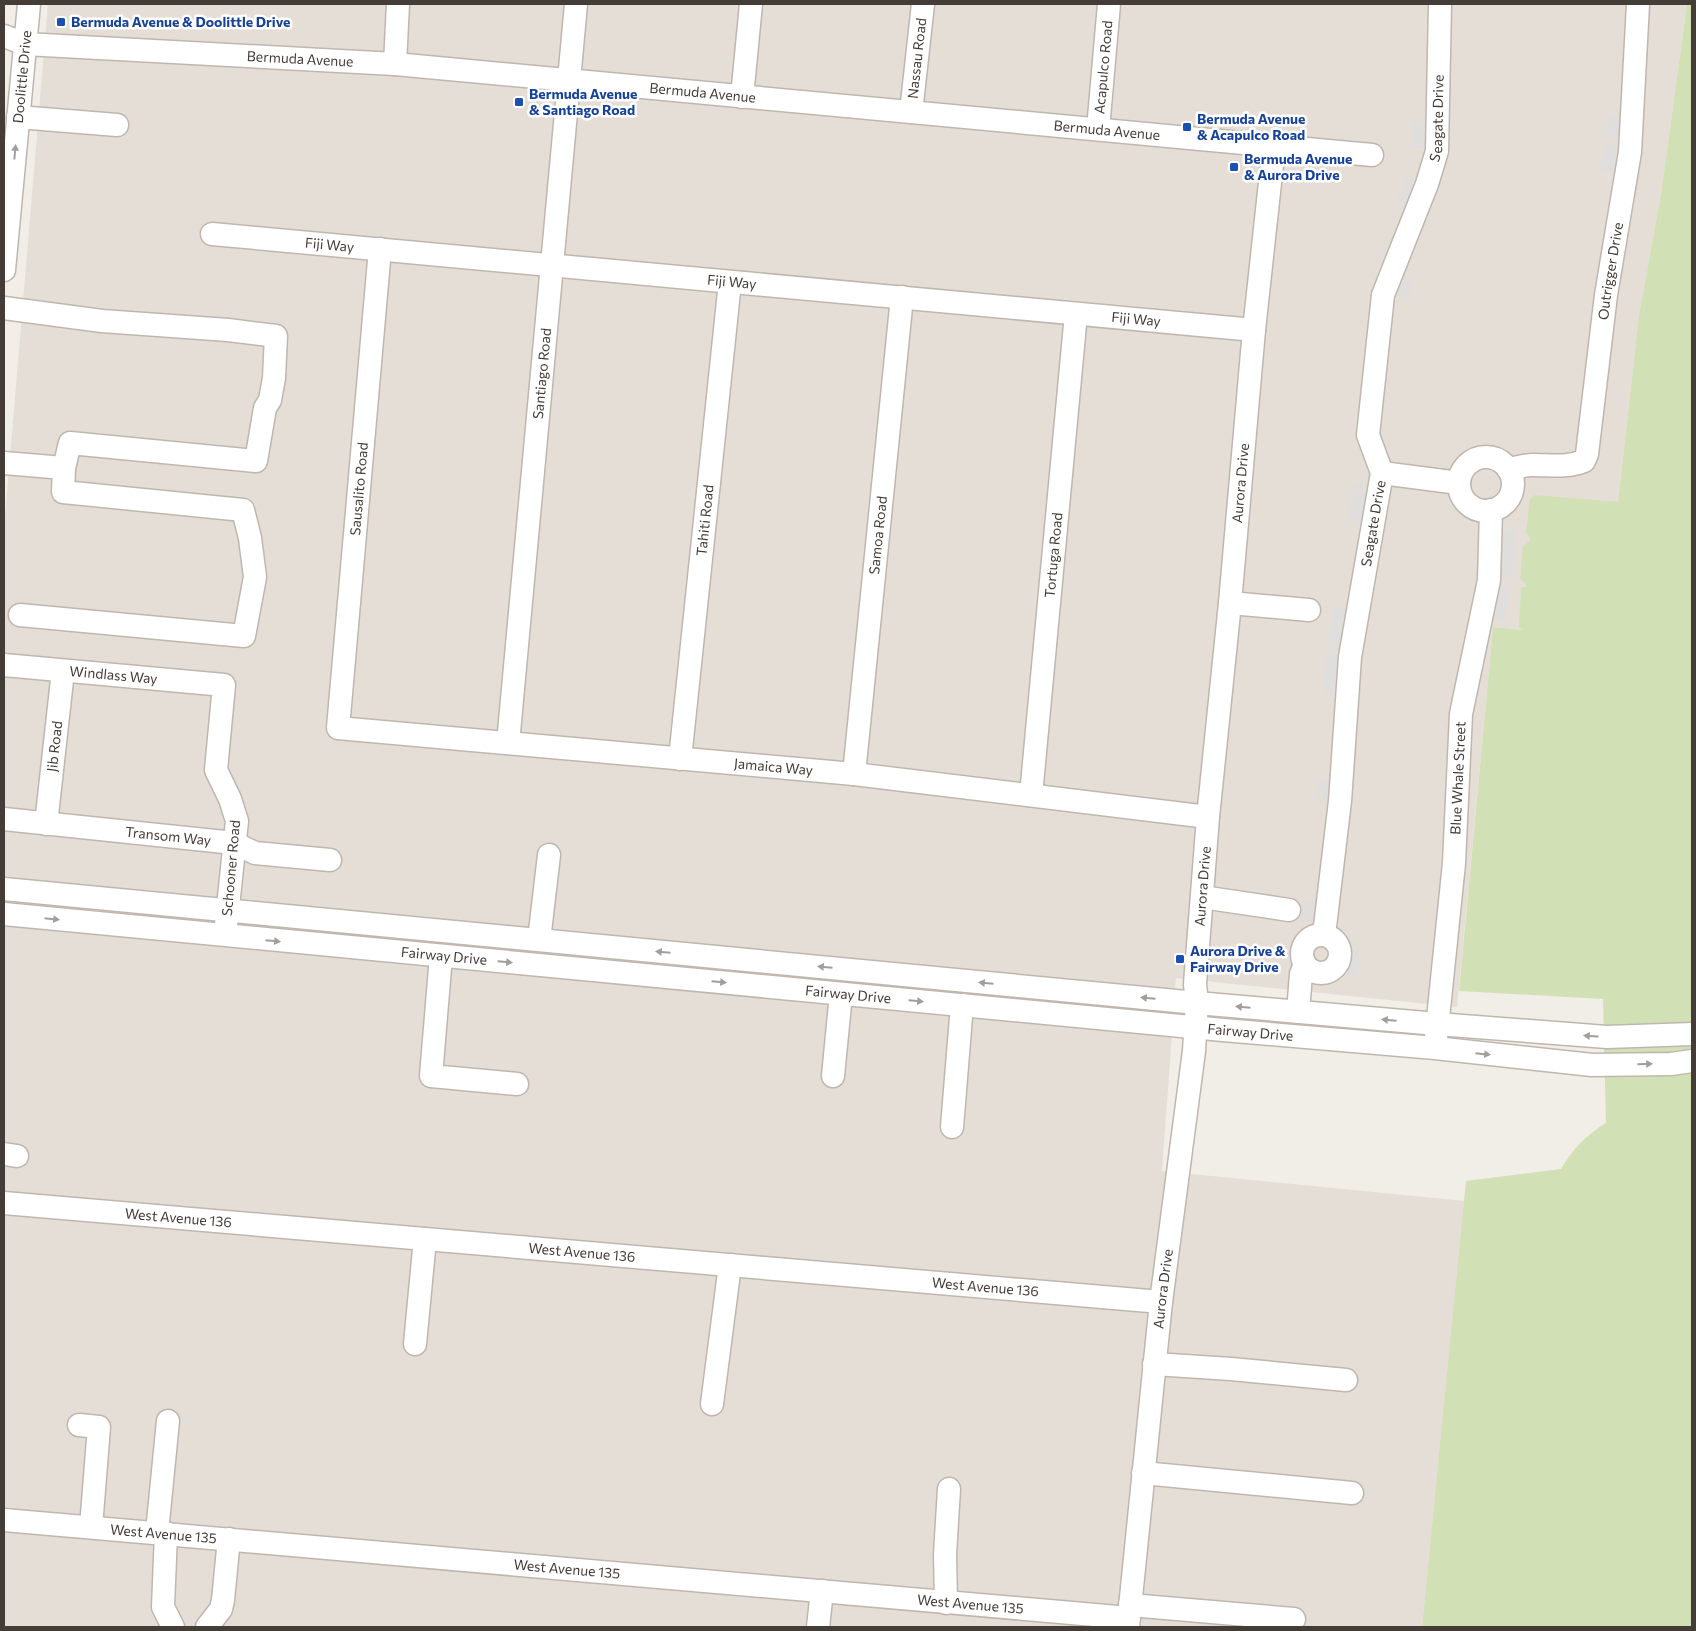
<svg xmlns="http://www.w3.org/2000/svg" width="1696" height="1631" viewBox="0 0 1696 1631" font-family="Commissioner,sans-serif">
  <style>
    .residential { fill: #e5ded6 }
    .green { fill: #d2e1b5 }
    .parking { fill: #e0dedc }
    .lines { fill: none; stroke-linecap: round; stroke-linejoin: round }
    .minor-casing { stroke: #bfb7ae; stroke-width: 25 }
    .minor { stroke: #fff; stroke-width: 22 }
    .oneway { fill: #a29e9b }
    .transit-dot { fill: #1a4fb4; stroke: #fff; stroke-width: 2 }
    .labels { text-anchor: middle; stroke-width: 5; stroke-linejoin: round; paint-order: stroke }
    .transit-label { font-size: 14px; font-weight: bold; fill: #164399; stroke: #fff; text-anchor: start }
    .street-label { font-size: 14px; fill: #443d37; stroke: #fff }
  </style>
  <rect width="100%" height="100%" fill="#f1ede7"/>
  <path class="residential" d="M48,4H1687L1661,194L1639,315L1618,502L1524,630L1493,627L1457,1007L1176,978L1162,1171L1465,1201L1422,1627H4V528Z"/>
  <path class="green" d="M1687,4H1692V1627H1422L1466,1181L1561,1169C1573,1149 1586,1135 1606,1123L1603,999L1459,991L1493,627L1523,630L1519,627L1521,588L1527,586L1520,578L1523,546L1531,540L1526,533L1530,499L1535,495L1618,502L1639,315L1661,194Z"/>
  <path class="parking" d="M1608,114L1620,115L1619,135L1606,134Z
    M1412,121H1426L1425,148H1412Z
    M1604,142L1617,145L1613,172L1600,170Z
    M1406,176L1419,182L1409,207L1396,201Z
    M1403,276L1416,281L1408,300L1396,295Z
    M1354,483L1368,485L1361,524L1348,522Z
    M1503,530L1516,531L1512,578L1498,577Z
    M1498,583L1511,586L1505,620L1493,618Z
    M1333,606L1346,608L1341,648L1328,646Z
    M1327,654L1340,655L1335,695L1322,693Z
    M1318,778L1330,779V798H1317Z
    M1303,901L1315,903L1312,923L1299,921Z
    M1348,948L1361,949L1358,977L1343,975Z"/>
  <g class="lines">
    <defs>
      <g id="minor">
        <path id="s1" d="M4,36L25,44L395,64L1372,155"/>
        <path d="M395,64L398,4"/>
        <path d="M742,97L751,4"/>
        <path id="s2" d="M911,112L923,4"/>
        <path d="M18,117L117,125"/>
        <path id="s3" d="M1098,129L1109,4"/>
        <path id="s4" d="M212,234L1254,330"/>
        <path id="s5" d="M380,249L338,728L854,774L1208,817"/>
        <path id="s6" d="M4,270L29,4"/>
        <path d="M4,308L102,321L228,330L276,336L274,378L270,400L265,408L256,461L70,443L64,468"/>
        <circle cx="1486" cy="484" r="27"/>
        <path d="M4,463L64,468L63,492L243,510L250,538L255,577L244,636L20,615"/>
        <path id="s7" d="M1508,469C1516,468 1524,465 1532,465C1551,465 1566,468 1584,461L1587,454L1606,295L1630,152L1638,4"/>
        <path d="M1382,473L1459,483"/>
        <path d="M1230,603L1309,610"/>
        <path id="s8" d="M4,665L224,685L216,770L230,799L237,821L226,925"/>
        <path id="s9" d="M508,743L576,4"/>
        <path id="s10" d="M680,759L730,282"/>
        <path id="s11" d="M854,774L902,297"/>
        <path id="s12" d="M1031,795L1076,314"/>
        <path id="s13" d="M4,819L234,843L255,853L330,860"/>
        <path id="s14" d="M46,824L63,671"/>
        <path d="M4,889L1197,1003L1437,1024L1607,1037L1692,1034"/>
        <path d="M1202,897L1289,910"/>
        <path id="s15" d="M4,914L1223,1030L1435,1048L1592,1065L1671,1064L1692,1061"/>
        <circle cx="1321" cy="954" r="19"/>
        <path id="s16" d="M1324,935L1340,801L1350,657L1382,473L1368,435L1383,295L1427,184L1437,151L1440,4"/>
        <path d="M539,940L549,855"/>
        <path d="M441,956L431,1076L517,1084"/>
        <path d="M1298,1012L1301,974L1305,964"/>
        <path id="s17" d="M1436,1038L1454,863L1461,714L1489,580L1491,510"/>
        <path d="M833,1076L841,994"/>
        <path d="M952,1127L962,1005"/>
        <path d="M4,1154L17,1156"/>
        <path id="s18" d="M4,1203L1161,1302"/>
        <path d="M415,1344L425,1239"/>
        <path d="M1154,1364L1231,1369L1346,1380"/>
        <path d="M712,1404L730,1265"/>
        <path d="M79,1425L99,1427L91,1527"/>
        <path d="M1143,1473L1352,1493"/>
        <path id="s19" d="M4,1520L1129,1618"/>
        <path d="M157,1532L168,1421"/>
        <path d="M166,1533L163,1607L173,1627"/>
        <path d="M946,1603L945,1554L949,1489"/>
        <path d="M1130,1605L1294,1619"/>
        <path d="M207,1627L221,1609L223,1600L229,1539"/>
        <path d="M818,1627L822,1591"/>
        <path id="s20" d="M1128,1627L1161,1302L1194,1051L1197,1003L1195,984L1208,817L1230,603L1254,330L1274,146"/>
      </g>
    </defs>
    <use href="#minor" class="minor-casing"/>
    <use href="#minor" class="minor"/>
  </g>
  <defs><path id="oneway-solid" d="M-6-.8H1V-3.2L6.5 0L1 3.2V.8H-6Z" transform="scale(1.25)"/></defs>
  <g class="oneway">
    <use href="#oneway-solid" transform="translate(15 152) rotate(-85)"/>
    <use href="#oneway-solid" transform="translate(52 919) rotate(6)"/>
    <use href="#oneway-solid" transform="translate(273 941) rotate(5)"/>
    <use href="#oneway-solid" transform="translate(663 952) rotate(-175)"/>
    <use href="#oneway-solid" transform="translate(505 962) rotate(5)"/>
    <use href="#oneway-solid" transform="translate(825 967) rotate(-175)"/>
    <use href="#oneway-solid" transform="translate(719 982) rotate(5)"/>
    <use href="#oneway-solid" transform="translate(986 983) rotate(-175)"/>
    <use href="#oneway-solid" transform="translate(1148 998) rotate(-175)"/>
    <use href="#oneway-solid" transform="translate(916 1001) rotate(5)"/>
    <use href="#oneway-solid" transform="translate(1243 1007) rotate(-175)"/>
    <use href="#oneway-solid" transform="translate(1389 1020) rotate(-175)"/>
    <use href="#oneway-solid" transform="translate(1591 1036) rotate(-176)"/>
    <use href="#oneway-solid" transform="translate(1483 1054) rotate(6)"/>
    <use href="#oneway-solid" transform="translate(1645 1064) rotate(-1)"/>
  </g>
  <g class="transit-dot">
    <rect x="56" y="17" width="10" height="10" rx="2.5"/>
    <rect x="514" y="97" width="10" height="10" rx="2.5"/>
    <rect x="1182" y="122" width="10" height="10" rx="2.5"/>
    <rect x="1229" y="162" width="10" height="10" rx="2.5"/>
    <rect x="1175" y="954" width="10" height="10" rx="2.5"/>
  </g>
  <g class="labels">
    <g class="transit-label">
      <text x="71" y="27">Bermuda Avenue &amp; Doolittle Drive</text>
      <text x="529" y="99">Bermuda Avenue<tspan x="529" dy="16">&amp; Santiago Road</tspan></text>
      <text x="1197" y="124">Bermuda Avenue<tspan x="1197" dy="16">&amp; Acapulco Road</tspan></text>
      <text x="1244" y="164">Bermuda Avenue<tspan x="1244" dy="16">&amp; Aurora Drive</tspan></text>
      <text x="1190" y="956">Aurora Drive &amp;<tspan x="1190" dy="16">Fairway Drive</tspan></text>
    </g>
    <g class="street-label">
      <text dy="5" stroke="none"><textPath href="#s2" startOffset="54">Nassau Road</textPath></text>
      <text dy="5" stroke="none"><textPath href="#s1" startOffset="298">Bermuda Avenue</textPath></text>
      <text dy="5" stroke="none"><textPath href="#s3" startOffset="62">Acapulco Road</textPath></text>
      <text dy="5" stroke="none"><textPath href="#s6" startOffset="194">Doolittle Drive</textPath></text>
      <text dy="5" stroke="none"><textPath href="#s1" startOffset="702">Bermuda Avenue</textPath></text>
      <text dy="5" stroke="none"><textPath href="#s16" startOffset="834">Seagate Drive</textPath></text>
      <text dy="5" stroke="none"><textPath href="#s1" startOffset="1108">Bermuda Avenue</textPath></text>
      <text dy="5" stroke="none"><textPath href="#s4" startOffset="118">Fiji Way</textPath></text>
      <text dy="5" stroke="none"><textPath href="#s7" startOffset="269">Outrigger Drive</textPath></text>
      <text dy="5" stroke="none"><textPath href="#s4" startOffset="522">Fiji Way</textPath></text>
      <text dy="5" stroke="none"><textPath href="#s4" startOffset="928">Fiji Way</textPath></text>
      <text dy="5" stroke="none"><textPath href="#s9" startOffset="371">Santiago Road</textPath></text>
      <text dy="5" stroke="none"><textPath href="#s20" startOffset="1150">Aurora Drive</textPath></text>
      <text transform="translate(359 489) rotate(-85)" y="5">Sausalito Road</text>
      <text dy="5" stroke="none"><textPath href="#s10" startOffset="240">Tahiti Road</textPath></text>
      <text dy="5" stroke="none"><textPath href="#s16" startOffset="415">Seagate Drive</textPath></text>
      <text dy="5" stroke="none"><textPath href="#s11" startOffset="240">Samoa Road</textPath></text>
      <text dy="5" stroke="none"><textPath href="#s12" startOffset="241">Tortuga Road</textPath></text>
      <text dy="5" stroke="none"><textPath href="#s8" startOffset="110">Windlass Way</textPath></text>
      <text dy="5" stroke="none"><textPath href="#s14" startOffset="78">Jib Road</textPath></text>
      <text dy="5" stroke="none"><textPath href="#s5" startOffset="918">Jamaica Way</textPath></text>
      <text dy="5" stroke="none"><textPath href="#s17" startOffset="261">Blue Whale Street</textPath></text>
      <text dy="5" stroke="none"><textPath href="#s13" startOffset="165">Transom Way</textPath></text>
      <text transform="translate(231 868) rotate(-85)" y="5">Schooner Road</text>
      <text dy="5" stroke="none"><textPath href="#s20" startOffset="745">Aurora Drive</textPath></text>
      <text dy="5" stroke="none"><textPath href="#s15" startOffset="442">Fairway Drive</textPath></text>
      <text dy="5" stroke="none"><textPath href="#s15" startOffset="848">Fairway Drive</textPath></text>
      <text dy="5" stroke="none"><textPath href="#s15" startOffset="1252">Fairway Drive</textPath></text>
      <text dy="5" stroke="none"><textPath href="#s18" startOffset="175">West Avenue 136</textPath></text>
      <text dy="5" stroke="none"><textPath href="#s18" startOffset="580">West Avenue 136</textPath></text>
      <text dy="5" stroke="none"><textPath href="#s18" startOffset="985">West Avenue 136</textPath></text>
      <text dy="5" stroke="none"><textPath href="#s20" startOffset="340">Aurora Drive</textPath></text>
      <text dy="5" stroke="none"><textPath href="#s19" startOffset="160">West Avenue 135</textPath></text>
      <text dy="5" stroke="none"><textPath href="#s19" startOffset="565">West Avenue 135</textPath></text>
      <text dy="5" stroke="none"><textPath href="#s19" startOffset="970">West Avenue 135</textPath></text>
    </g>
  </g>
  <rect width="1696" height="1631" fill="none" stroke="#443d37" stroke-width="10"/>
</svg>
